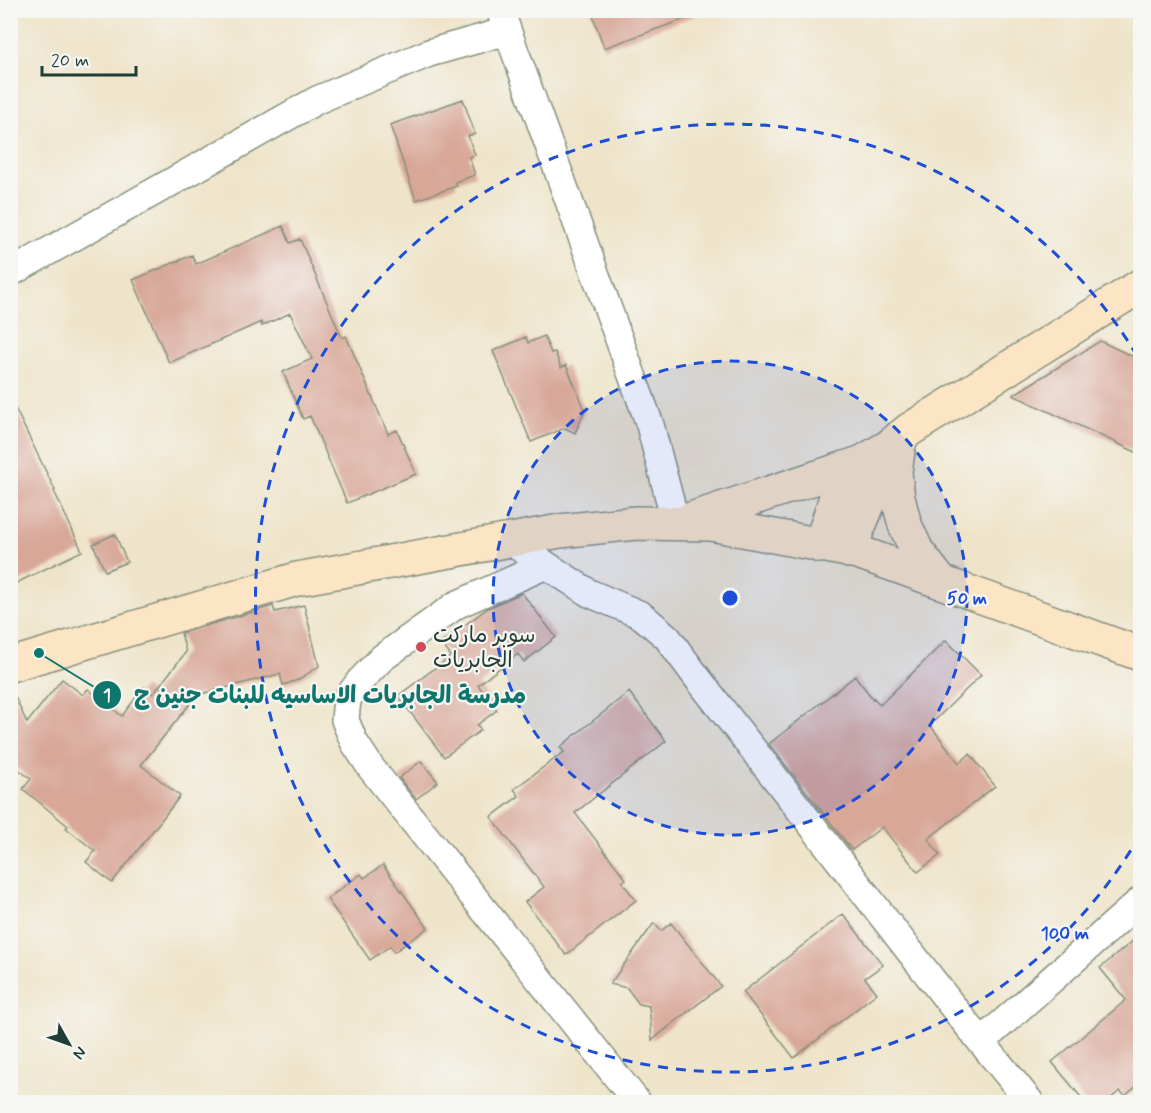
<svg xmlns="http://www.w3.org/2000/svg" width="1151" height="1113" viewBox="0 0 1151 1113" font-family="Mynerve,'Playpen Sans Arabic',sans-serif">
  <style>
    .building { fill: #d8a798 }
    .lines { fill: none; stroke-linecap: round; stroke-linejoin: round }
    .street-casing { stroke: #86907e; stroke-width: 30 }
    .secondary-casing { stroke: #86907e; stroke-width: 36 }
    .street { stroke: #fff; stroke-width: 27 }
    .secondary { stroke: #fce5c4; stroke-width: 33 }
    .ring { fill: none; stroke: #1d4ed8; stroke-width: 3; stroke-dasharray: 10 8 }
    .poi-dot { fill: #d1495b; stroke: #f6f6f2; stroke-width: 2 }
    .labels { text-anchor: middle; stroke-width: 4.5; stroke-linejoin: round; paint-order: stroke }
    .poi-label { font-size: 22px; fill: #1f3d34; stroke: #f6f6f2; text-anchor: start }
    .centre { fill: #1d4ed8; stroke: #f6f6f2; stroke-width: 3 }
    .ring-label { font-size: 18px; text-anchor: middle; font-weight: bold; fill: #1d4ed8; stroke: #f6f6f2; stroke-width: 4.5; stroke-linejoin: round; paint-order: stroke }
    .leader { fill: none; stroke: #0f766e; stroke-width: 2 }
    .callout-dot { fill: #0f766e; stroke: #f6f6f2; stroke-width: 2 }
    .mark-label { font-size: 18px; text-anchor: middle; font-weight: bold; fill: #fff }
    .callout-label { font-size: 24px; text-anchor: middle; font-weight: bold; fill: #0f766e; stroke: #f6f6f2; stroke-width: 4.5; stroke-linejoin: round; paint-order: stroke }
  </style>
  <rect width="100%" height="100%" fill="#f6f6f2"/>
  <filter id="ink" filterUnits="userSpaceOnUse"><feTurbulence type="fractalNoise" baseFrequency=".0167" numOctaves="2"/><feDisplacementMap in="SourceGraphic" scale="12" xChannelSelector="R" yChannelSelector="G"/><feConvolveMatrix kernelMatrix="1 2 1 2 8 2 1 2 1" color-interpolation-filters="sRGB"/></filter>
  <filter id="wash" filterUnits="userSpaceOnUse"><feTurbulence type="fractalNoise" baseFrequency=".008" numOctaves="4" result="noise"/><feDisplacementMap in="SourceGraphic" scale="24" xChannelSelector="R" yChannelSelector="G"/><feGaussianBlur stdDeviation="1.35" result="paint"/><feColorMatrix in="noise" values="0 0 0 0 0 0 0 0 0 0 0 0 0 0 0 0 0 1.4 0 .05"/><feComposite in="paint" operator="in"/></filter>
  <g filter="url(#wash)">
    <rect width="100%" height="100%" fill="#eee4c9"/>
    <g id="blocks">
      <path class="building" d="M591,10H699V14L604,48Z
        M463,99L475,134L468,136L475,155L469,157L475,175L455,182L457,186L416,200L390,125Z
        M283,226L290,243L300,239L342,338L346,336L388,434L397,430L416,474L347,503L310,416L303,419L283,372L312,359L290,313L262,326L261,322L169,363L133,280L192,255L196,264Z
        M544,336L551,353L555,352L561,368L566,365L585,410L575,433L565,428L531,442L493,351L526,337L528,343Z
        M1100,341L1140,360V454L1013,395Z
        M10,398L55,490L54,491L82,551L10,586Z
        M115,534L127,562L105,571L93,544Z
        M522,593L556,637L524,662L518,654L478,685L497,710L477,725L481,730L444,757L398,696L451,656L441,643L488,608Z
        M304,605L319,666L298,680L283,685L280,674L197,695L141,765L180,796L112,883L86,862L95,851L66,828L68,826L23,789L31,779L10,763V686L27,723L62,679L83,695L88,689L122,716L144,687L153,694L186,652L181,633L273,606L275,612Z
        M946,640L981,675L930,725L959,763L970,754L995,786L928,839L940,855L918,872L882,827L852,850L769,744L855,676L873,699L874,698L880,705Z
        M629,692L666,741L575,813L626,879L622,882L636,900L566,955L525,902L544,887L491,817L519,796L514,789L564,752L560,747Z
        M421,761L438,782L416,799L399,778Z
        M383,865L428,928L394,952L390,946L370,960L327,899L361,874L364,878Z
        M843,914L883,965L865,978L877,993L794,1058L743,992Z
        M654,923L661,931L671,923L721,986L652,1040L649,1006L639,1004L627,988L610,984Z
        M1140,935V1083L1125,1096L1120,1091L1106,1102H1085L1052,1062L1126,1000L1100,968Z"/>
    </g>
  </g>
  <g filter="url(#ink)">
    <use href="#blocks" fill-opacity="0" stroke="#86907e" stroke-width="1.5"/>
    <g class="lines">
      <defs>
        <path id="street" d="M500,10L650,425L676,524
          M10,273L317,100L429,53L507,31
          M508,540L589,593L641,615L667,637L699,680L957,1012L1030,1102
          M546,565L456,605L382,658L360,681L347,699L345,720L354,742L371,768L637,1102
          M981,1042L1140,901"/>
        <path id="secondary" d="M900,437L895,472L898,498L905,525L917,551L941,582
          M691,519L863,462
          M820,546L837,494L847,477L863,462L888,447L909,430L1140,286
          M849,551L878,480L888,447
          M10,665L297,579L560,531L636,523L711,524L858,552L1140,654"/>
      </defs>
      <use href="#street" class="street-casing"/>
      <use href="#secondary" class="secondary-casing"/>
      <use href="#street" class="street"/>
      <use href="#secondary" class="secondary"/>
    </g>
  </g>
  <circle cx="730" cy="598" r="237" fill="#1d4ed8" fill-opacity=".12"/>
  <g class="ring">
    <circle cx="730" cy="598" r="237"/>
    <path d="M1140 835A474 474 0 1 1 1140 361"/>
  </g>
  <circle class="poi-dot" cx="421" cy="647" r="6"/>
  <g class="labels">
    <g class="poi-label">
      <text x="433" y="642">سوبر ماركت<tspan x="433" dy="25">الجابريات</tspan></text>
    </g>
  </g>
  <circle cx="730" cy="598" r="9" class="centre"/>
  <g class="ring-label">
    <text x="967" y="604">50 m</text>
    <text x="1065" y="939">100 m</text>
  </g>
  <path class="leader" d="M39 653L107 695"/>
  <g class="callout-dot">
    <circle cx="39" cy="653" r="6"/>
    <circle cx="107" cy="695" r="15"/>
  </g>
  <g class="mark-label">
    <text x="107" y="701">1</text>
  </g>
  <g class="callout-label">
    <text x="330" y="703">مدرسة الجابريات الاساسيه للبنات جنين ج</text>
  </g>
  <rect width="1151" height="1113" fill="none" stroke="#f6f6f2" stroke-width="36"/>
  <g transform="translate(69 1044) rotate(130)" stroke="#f6f6f2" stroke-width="4.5" paint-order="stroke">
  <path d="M0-4.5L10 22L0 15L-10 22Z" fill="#1f3d34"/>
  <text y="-9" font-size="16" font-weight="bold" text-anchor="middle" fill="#1f3d34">N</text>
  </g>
  <path d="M42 66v9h94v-9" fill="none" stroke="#1f3d34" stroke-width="3"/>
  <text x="51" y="66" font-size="18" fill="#1f3d34" stroke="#f6f6f2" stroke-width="4.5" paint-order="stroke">20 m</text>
</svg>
